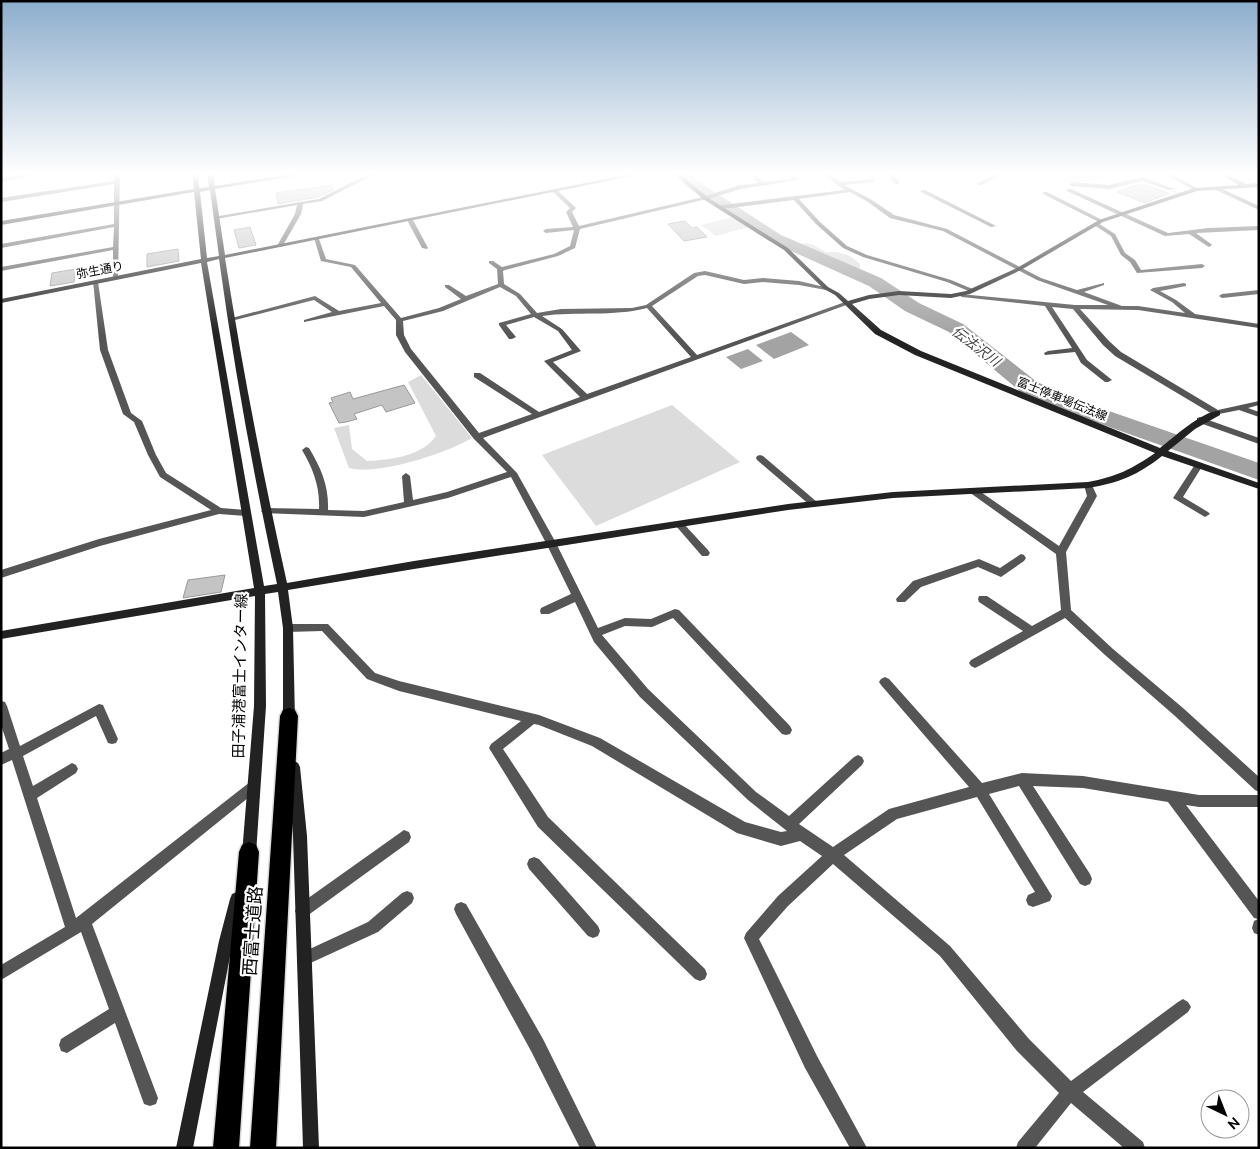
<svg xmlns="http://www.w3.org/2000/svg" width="1260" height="1149" viewBox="0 0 1260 1149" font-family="Ubuntu,'Noto Sans JP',sans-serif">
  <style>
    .green { fill: #dcdcdc }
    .water { fill: #a3a3a3 }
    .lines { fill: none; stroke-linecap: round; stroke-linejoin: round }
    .river { fill: #a3a3a3; fill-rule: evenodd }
    .building { fill: #c4c4c4; stroke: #999 }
    .street-tunnel { stroke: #d9d9d9; stroke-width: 5.5; stroke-dasharray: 5.5 3; stroke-linecap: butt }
    .highway-casing { stroke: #dbdbdb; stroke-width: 3 }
    .street { fill: #555; fill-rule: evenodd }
    .secondary { fill: #222; fill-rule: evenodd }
    .highway { fill: #000; fill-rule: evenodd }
    .labels { text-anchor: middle; stroke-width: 4.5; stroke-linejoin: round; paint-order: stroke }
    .far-street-label { font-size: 12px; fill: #000; stroke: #fff }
    .far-water-label { font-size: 14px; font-style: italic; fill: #444; stroke: #fff }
    .street-label { font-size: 15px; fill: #000; stroke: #fff }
    .near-street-label { font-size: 18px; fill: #000; stroke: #fff }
  </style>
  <rect width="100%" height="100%" fill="#fff"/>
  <path class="green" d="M1138,173L1074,183L1048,174Z
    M734,217L749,227L716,236L701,225Z
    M805,243L813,245L826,252H837L850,256L860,264V269C836,271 813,260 794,246Z
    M421,375L472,438C447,453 377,476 349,468L334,428L349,425L352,449L367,461C390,460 422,456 436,436L408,382Z
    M672,405L740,462L596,526L542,455Z"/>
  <path class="water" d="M791,332L809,345L774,359L756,345Z
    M748,349L763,361L741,369L726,357Z"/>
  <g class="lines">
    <path class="river" d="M675,173H690L696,180L781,235L881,278L919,303L963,324L1037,382L1080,401L1259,463V480L1064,411L1021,392L949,332L905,311L869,286L769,241L686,186Z"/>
  </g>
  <path class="building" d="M1139,184H1143L1169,193L1145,203L1117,192Z
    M332,185L333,190L318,197L278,204L276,193Z
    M685,221L692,228L697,227L707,237L684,241L668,224Z
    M250,227L256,245L239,248L234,230Z
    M178,249L179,261L147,267V254Z
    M76,269L74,282L50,286L52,273Z
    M404,385L415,403L386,412L382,405L354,414L357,419L346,422L339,423L329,403L333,402L331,398L350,392L353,399Z
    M225,575L221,592L183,598L188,580Z"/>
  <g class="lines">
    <path class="street-tunnel" d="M1171,189L1179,192"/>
    <defs>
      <path id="highway" d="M289,708L295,710L298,716L276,1148H250L280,716L283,710Z
        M249,842L256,845L259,852L239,1148H213L239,852L242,845Z"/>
    </defs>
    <use href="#highway" class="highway-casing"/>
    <path class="street" d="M31,173H46L1,182V178Z
      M114,173H120L118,279L113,278V250L1,271V267L113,247L114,227L1,248V244L114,224V184L1,202V198L114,181Z
      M370,173H377L322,201L303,204L301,214L282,247L277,246L295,214L297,205L216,219L213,217L319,199Z
      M749,173H753L763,182L791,179L787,173H792L798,180L741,189L707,199L580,229L575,248L558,256L505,270L503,271L504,284L520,294L537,313L561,309L632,308L646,305L694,273L705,271L744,280L763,278L799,281L829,288L826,290L799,285L763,282L744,284L705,275L698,276L652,306L697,355L845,302H849V304L483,438L517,473L556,543L598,628L625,618L651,619L675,609L679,610L790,726L792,730L790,734L786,735L782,734L673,618L652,627L625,626L602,635L648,689L756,792L789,816L854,757L858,755L862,757L864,761L862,765L799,824L833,847L889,809L969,787L881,685L879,682L881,679L885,677L889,679L982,783L1022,773L1083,776L1199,795H1259V807H1199L1186,805L1259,901V935L1254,933L1252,928L1254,921L1258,919L1254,918L1168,802L1083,788L1033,786L1090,874L1092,879L1090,884L1085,886L1080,884L1019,786L989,794L1052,896L1050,901L1033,907L1028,905L1026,900L1028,895L1035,892L977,797L897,819L844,855L950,946L1029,1039L1071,1081L1178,1002L1183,999L1188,1002L1191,1007L1188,1012L1083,1092L1143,1142L1145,1148H1124L1071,1103L1035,1148H1016L1018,1142L1059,1093L1017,1051L940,956L833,864L788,906L759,939L817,1056L867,1148H850L805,1068L744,938L746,933L778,896L822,856L800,841L781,846L737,833L592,746L539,725L534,724L503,749L548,817L705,969L707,974L705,979L700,981L695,979L538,827L489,748L491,744L521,721L399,691L367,679L322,631L288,632L284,631L283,628L284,625L288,624H328L375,673L399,681L539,715L600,738L745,822L781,832L787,831L748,800L640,697L594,642L575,602L549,614H541L540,611L541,608L571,594L546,543L511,477L448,498L364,517L263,513L261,511L266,508L319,509C320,486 313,469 302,450L306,447L309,448C321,468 329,486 328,510L364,511L404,502L402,476L406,473L410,476L413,500L447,492L507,472L474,439L405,352L396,335V320L384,306L304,322V320L332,312L314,300L231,321L228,319L315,296L339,311L381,303L351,267L321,261L314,238L319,239L326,259L355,265L401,318L439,308L461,299L445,287V285H449L466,296L498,284L497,269L489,263V261H493L502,267L554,254L570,246L574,230L546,233L543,231L546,229L573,227L566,212L570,208L553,192V190H557L575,207L576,208L572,212L579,226L703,197L740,185L758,183ZM500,287L516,296L531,314L499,323V325L509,339H512L516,337L506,325L534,317L558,331L572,350L544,361L580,397L539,412L480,373H474V377L532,414L479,433L411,349L404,335L403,321L443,311ZM647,308L691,357L587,394L553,362L581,351L562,329L542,316C576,311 613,317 647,308Z
      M821,173H827L840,182L875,179V181L873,182L844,185L872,200L894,215L947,229L1041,278L1077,290L1104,283V285L1084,292L1122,306H1138L1185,313L1172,302L1150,290L1153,288L1184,283L1186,284V286L1160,291L1176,300L1195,314L1259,324V328L1138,310L1080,309L1109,341L1121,352L1218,410L1259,401V405L1248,408L1259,412V417L1239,410L1214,415L1115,356L1103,345L1073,309L1052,307L1087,360L1112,380L1108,382H1105L1081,363L1075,352L1045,355L1044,353L1048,351L1072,348L1045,306L962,297L959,295L960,294L1075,305H1108L1037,280L943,231L890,218L868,202L850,192L799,199L820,222L847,246L867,255L951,280L975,290V292H971L947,282L863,257L843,248L816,224L794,200L722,209L719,207L722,205L845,190Z
      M886,173H891L899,182V184H895Z
      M1162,173H1169L1199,189L1194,190Z
      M997,174L1002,175L981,185L976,184Z
      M1142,177L1174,189L1169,190L1142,181L1109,189L1072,186L1069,184L1072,182L1109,185Z
      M1216,186L1259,206V210L1214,189V187Z
      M1067,189H1071L1168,233L1208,228L1259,226V230L1196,233L1211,244L1212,245L1209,247L1189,234L1165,236L1067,191Z
      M921,190H925L996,226L991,227L921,192Z
      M1043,192H1047L1104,221L1099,222L1043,194Z
      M408,219L413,220L428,248L427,249L422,248L407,220Z
      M1094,223H1098L1115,234L1125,253L1135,260L1141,270L1202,264L1205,266L1202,268L1137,273L1130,262L1121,255L1111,236L1094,225Z
      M93,281L98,282L108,350L131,413L142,421L156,455L166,473L221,508L246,510L251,513L246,516L219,514L100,546L1,578V570L99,539L211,510L160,477L148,455L134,422L123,414L100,350Z
      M1259,290V294L1222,298L1219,296L1222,294Z
      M1200,417L1259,438V444L1197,422V418Z
      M760,455L763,456L817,502L819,504L817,506H811L757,460L756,458L757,456Z
      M1199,462L1203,465L1183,497L1208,512L1210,514L1205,517L1173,498L1196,463Z
      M1088,482L1091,483L1097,496L1066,552L1071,610L1113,649L1183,708L1259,777V792L1255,790L1175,716L1105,655L1065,618L979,666L975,668L971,666L969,663L971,660L1023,631L979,602L978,599L979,596H987L1032,626L1061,610L1056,554L969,492L968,490L969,488H975L1059,546L1087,496L1084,485Z
      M679,521L682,522L708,550L710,553L708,556H702L676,526L674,524Z
      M1021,554L1024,555L1026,558L1024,561L1001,577L978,567L921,587L905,602H897L896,599L913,581L979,559L1000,568Z
      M1,701L5,702L7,706L20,746L99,704L103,705L118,739L116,743L112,744L108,743L96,716L23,756L33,786L72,763L76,765L78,769L76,773L37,798L76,918L250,782L254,780L258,782L260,786L258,790L92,924L158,1098L156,1104L150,1106L144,1104L115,1023L67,1053L61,1051L59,1045L61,1039L109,1009L81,932L1,980V965L65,927L12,760L1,765V753L9,749L1,725Z
      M404,830L409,832L411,837L409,842L307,916L302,918L297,916L295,911L297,906Z
      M534,857L539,859L598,926L600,931L598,936L593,938L588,936L529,869L527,864L529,859Z
      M407,891L412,893L414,898L412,903L378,932L304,966L299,964L297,959L299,954L368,922L402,893Z
      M461,902L466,904L543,1039L597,1148H580L531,1051L456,914L454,909L456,904Z"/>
    <path class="secondary" d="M192,173H198L199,188L209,187L207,173H213L215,186L298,173H314L215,189L225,255L635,173H647L225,258C242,367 263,475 287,583L414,561L788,504L893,492L1088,482C1116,477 1132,469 1155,453L915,355L875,334L835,295L824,289L784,250L703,199L673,173H679L707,197L788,248L828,287L839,293L848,301L869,295L899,291L951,294L966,291L1017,268L1099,220L1194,188L1239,185L1218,173H1225L1246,184L1259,183V187L1197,191L1103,222L1021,270L970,294L951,298L899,295L869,299L852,304L881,330L921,351L1160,448C1173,438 1204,409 1220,411V415L1195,429L1168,451L1259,483V489L1162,456C1138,475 1119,483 1088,488L893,498L788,510L414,569L288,590L293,628L295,720L293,724L289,725L285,724L283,720V628L278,592L265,594L266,706L256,854L254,859L249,861L244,859L242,854L254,706L255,596L1,639V631L254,588L201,263L1,303V299L201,259L194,192L1,225V221L194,189ZM210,190L219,256L207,258L200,192ZM219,259C234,368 254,477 277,584L264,586L207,262Z
      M294,761L298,763L300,767L307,836L319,1148H303L293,836L288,767L290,763Z
      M237,892L242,894L244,899L233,941L193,1148H176L219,941L230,899L232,894Z"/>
    <use href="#highway" class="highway"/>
  </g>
  <linearGradient id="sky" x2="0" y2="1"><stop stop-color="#8cadcc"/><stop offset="0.52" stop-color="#fff"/><stop offset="1" stop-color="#fff" stop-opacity="0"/></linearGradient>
  <rect width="1260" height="334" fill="url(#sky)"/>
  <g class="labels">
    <g class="far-street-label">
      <text transform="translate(100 270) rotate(-11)" y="4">弥生通り</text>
      <text transform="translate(1062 399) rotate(22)" y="4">富士停車場伝法線</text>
    </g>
    <g class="far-water-label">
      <text transform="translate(976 346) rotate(37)" y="5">伝法沢川</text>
    </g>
    <g class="street-label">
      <text transform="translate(240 676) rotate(-89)" y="5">田子浦港富士インター線</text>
    </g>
    <g class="near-street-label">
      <text transform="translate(253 931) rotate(-86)" y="6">西富士道路</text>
    </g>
  </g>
  <rect width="1260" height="1149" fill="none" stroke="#000000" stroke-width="5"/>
  <g transform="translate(1225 1114) rotate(137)"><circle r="24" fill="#ffffff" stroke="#999999"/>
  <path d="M0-4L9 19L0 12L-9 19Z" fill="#000000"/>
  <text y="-8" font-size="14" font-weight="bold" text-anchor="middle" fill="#000000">N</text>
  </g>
</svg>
